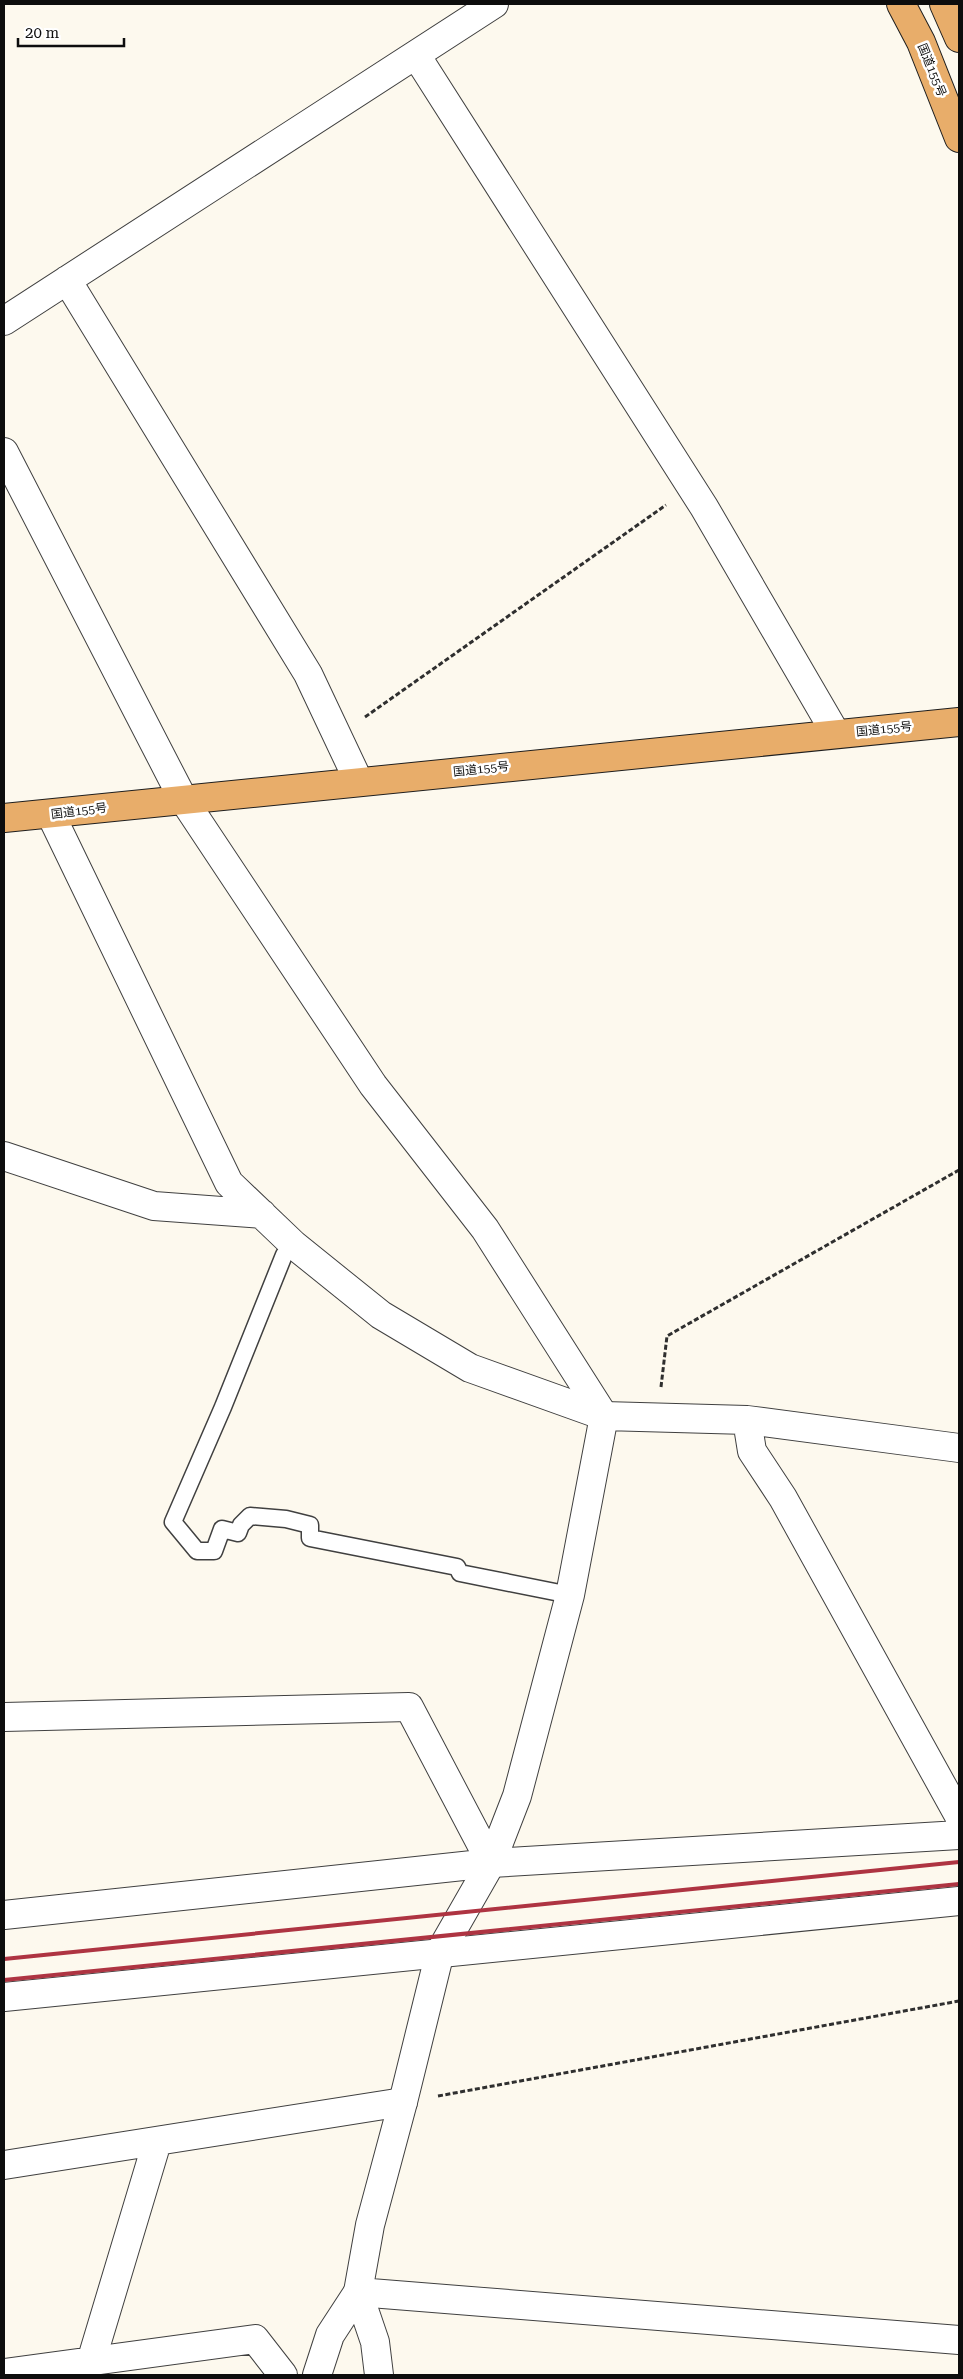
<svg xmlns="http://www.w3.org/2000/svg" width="963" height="2379" viewBox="0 0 963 2379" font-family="'Roboto Serif','Noto Sans JP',serif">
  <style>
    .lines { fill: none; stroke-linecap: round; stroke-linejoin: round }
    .service-casing { stroke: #404040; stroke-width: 19 }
    .minor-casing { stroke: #404040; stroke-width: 30 }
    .tertiary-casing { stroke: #404040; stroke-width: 30 }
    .trunk-casing { stroke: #1e1e1e; stroke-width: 30 }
    .path { stroke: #2f2f2f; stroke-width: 3; stroke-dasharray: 5 2.5; stroke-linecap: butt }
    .service { stroke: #fff; stroke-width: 16 }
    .minor { stroke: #fff; stroke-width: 28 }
    .tertiary { stroke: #fff; stroke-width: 28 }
    .trunk { stroke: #e8ad6a; stroke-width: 28 }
    .rail { stroke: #ae3442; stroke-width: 4 }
    .labels { text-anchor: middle; stroke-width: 5; stroke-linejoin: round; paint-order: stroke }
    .street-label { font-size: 12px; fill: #0d0d0d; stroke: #fff }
  </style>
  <rect width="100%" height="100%" fill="#fdf9ee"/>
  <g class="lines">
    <defs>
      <path id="service" d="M294,1245L284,1255L223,1407L173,1522L197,1551H214L222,1529L238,1533L241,1525L250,1516L286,1519L310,1525V1538L457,1567L460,1573L570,1595"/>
      <path id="minor" d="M416,55L704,507L836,734
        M67,280L308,674L359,782
        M4,321L494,4
        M51,815L229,1183L294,1245L381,1315L470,1368L604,1416L747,1420L959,1448
        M4,1156L154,1206L262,1214
        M747,1420L752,1451L783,1498L959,1816
        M491,1863L517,1796L570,1595L604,1416
        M4,1915L491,1863L959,1835
        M4,1997L959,1901
        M4,2165L403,2102
        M358,2292L375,2342L379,2375
        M4,2373L255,2339L283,2375
        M87,2375L157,2142
        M317,2375L330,2335L358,2292"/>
      <path id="tertiary" d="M4,452L183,799L373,1085L485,1229L604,1416
        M4,1717L409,1707L491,1863L440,1952L403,2102L370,2225L358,2292L959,2340"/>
      <path id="trunk" d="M901,4L921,42L959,138
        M944,4L959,38
        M4,818L959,722"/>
    </defs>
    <use href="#service" class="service-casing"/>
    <use href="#minor" class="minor-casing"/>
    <use href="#tertiary" class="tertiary-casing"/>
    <use href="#trunk" class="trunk-casing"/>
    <path class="path" d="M365,717L666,505
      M661,1387L667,1336L959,1170
      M438,2096L959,2001"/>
    <use href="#service" class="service"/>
    <use href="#minor" class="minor"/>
    <use href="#tertiary" class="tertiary"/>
    <use href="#trunk" class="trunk"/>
    <path class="rail" d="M4,1959L959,1862
      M4,1980L959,1884"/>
  </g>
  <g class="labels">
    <g class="street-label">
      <text transform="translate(932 70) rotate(68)" y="4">国道155号</text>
      <text transform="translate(884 729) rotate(-6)" y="4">国道155号</text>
      <text transform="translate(481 769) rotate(-6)" y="4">国道155号</text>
      <text transform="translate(79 811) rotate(-7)" y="4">国道155号</text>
    </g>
  </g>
  <rect width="963" height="2379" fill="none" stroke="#0d0d0d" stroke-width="10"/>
  <path d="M18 38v8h106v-8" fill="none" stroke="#0d0d0d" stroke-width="2.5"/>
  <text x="25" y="38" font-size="15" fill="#0d0d0d" stroke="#ffffff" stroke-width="4" paint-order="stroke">20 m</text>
</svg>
